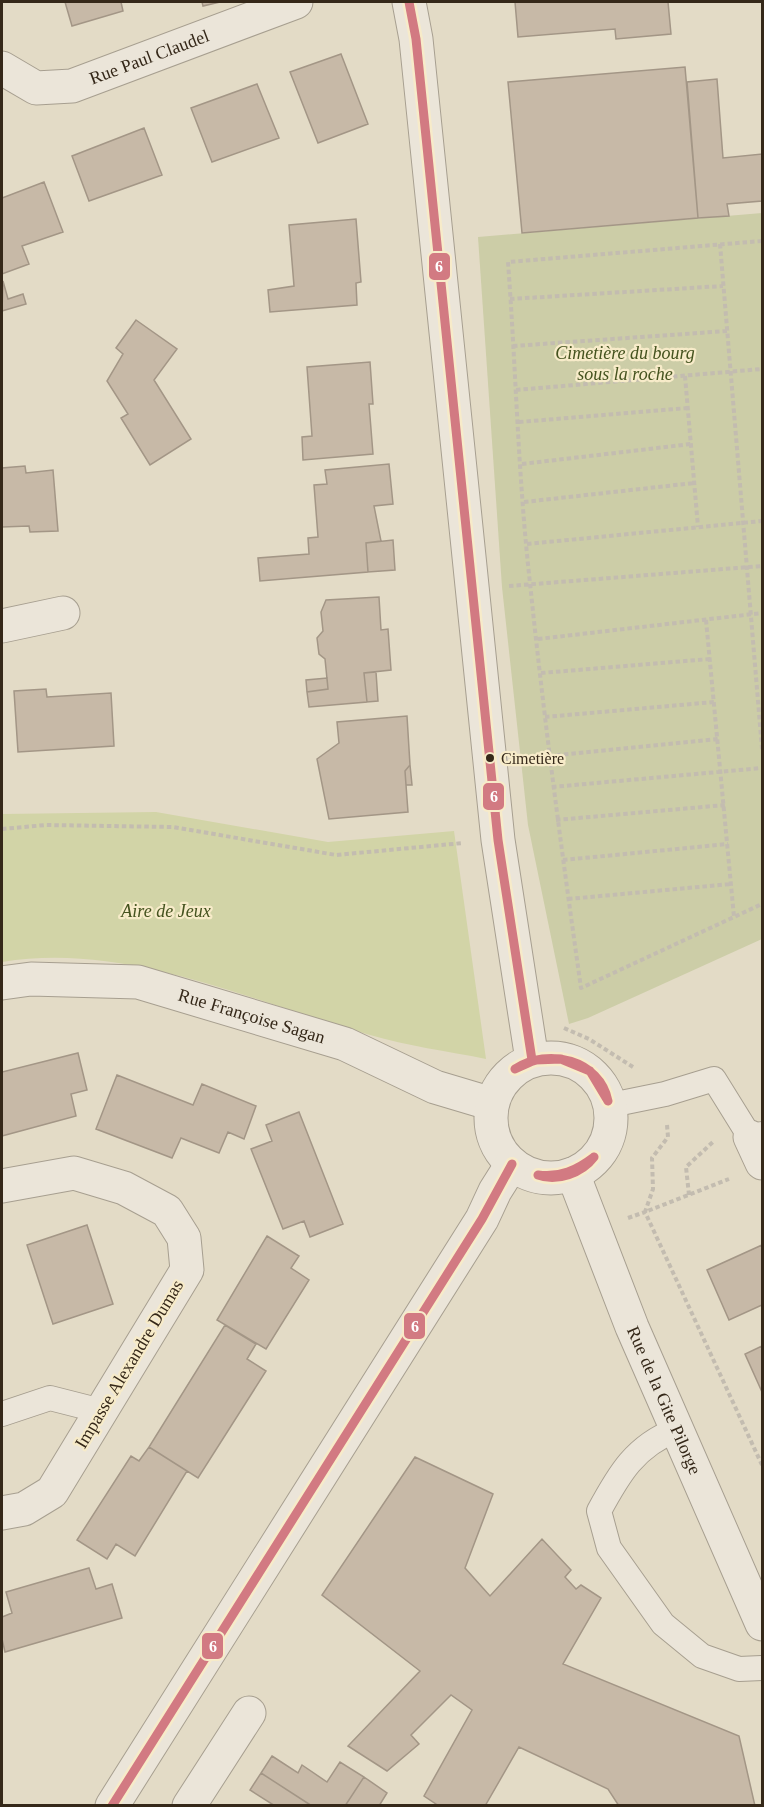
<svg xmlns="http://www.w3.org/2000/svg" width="764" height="1807" viewBox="0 0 764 1807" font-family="Georgia,serif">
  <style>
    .green { fill: #d2d4a7 }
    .cemetery { fill: #cccda7 }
    .building { fill: #c7b9a7; stroke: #a39686; stroke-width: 1.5 }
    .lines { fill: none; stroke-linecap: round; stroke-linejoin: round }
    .service-casing { stroke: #a79f90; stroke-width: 26 }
    .minor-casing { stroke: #a79f90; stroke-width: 35 }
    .tertiary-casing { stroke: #a79f90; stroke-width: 35 }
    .path { stroke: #c3bcb0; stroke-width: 4; stroke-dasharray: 4.5 3; stroke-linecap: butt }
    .service { stroke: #ebe5d9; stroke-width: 24 }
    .minor { stroke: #ebe5d9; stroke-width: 33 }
    .tertiary { stroke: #ebe5d9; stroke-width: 33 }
    .bus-1-casing { stroke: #f7ebc9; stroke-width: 14 }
    .bus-1 { stroke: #d27a82; stroke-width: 9 }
    .bus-dot { fill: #352819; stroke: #f7ebc9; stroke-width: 2 }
    .labels { text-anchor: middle; stroke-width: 4.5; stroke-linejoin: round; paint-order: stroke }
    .bus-label { font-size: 16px; fill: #352819; stroke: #f7ebc9; text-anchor: start }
    .street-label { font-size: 18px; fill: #352819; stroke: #f7ebc9 }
    .park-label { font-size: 18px; font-style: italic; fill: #45531f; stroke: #f7ebc9 }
    .line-badge { stroke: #f7ebc9; stroke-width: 2 }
    .badge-label { font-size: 16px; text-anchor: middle; font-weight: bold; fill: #fff }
  </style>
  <rect width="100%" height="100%" fill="#e3dbc6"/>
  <path class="green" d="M156,812L328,842L454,831L486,1059C447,1051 407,1046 370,1035C252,1002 127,941 2,962V814Z"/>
  <path class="cemetery" d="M762,213V939L588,1018L569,1024L528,825L502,587L478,237Z"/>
  <path class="building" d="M65,2H121L123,11L72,26Z
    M202,2H220L203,6Z
    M515,2H668L671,34L616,39L615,29L518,37Z
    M341,54L368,124L318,143L290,72Z
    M685,67L698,218L522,233L508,82Z
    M717,79L723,158L762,154V201L727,204L729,216L698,218L687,82Z
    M257,84L279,138L212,162L191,108Z
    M144,128L162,175L89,201L72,156Z
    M44,182L63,232L22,246L29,264L2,274V198Z
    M356,219L361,282L356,283L357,305L270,312L268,290L294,286L289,225Z
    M3,281L8,299L23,294L26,304L2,311Z
    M136,320L177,349L154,380L191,439L150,465L121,418L128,414L107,381L123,354L116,348Z
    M370,362L373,404H369L373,454L303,460L302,437L312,436L307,367Z
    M389,464L393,504L374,506L381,541L366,543L368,572L260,581L258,558L309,554L308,538L318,537L314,485L327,484L325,470Z
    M25,466L26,473L53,470L58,531L30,532L29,526L2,527V468Z
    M393,540L395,570L368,572L366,543Z
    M379,597L381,630L388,629L391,670L364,673L367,702L309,707L307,692L328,689L325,659L319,654L317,638L323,631L321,612L326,600Z
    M376,672L378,701L367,702L364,673Z
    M327,678L328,689L307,692L306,680Z
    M46,689L47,697L111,693L114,746L18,752L14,691Z
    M407,716L410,765L405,771L408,812L329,819L317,759L339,743L337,722Z
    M410,765L412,785H406L405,771Z
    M78,1053L87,1090L71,1094L76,1116L2,1136V1072Z
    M117,1075L193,1105L202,1084L256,1106L244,1139L228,1132L219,1153L181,1138L172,1158L96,1129Z
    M299,1112L343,1224L310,1237L304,1221L283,1229L251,1149L272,1141L266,1125Z
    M87,1225L113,1304L53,1324L27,1245Z
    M267,1236L299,1256L291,1268L309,1280L266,1349L217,1320Z
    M762,1245V1305L729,1320L707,1270Z
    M225,1325L256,1344L247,1359L266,1371L198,1478L149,1447Z
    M762,1346V1392L745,1354Z
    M149,1447L187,1471L135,1556L116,1544L107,1559L77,1540L131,1456L139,1461Z
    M415,1457L493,1494L465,1568L490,1596L542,1539L571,1570L565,1577L576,1589L581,1585L601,1598L563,1664L739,1736L755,1806H619L608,1789L519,1747L485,1806H439L424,1796L472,1710L451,1695L411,1735L419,1744L387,1771L348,1746L420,1671L322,1595Z
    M89,1568L96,1589L112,1584L122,1618L5,1652L2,1639V1617L12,1613L6,1592Z
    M272,1756L298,1773L302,1765L327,1782L340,1762L364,1777L345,1806H312L261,1773Z
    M261,1773L312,1806H275L250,1790Z
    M364,1777L387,1793L379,1806H345Z"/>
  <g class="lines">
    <defs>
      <path id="service" d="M611,1105L665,1094L714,1079L750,1137L762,1134
        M2,1414L50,1398L101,1411
        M676,1430C635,1446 619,1474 599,1511L609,1548L663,1624L702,1656L739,1669L762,1668"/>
      <g id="minor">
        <path id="s1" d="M2,68L36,88L72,86L296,2"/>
        <path d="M2,626L63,613"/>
        <path id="s2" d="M2,983L31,979L138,982L345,1044L435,1087L492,1104"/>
        <path d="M750,1137L762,1163"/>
        <path d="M2,1186L74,1173L124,1188L167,1211L184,1238L187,1270L52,1492L24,1509L2,1513"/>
        <path d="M189,1806L249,1713"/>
      </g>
      <g id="tertiary">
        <path d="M409,2L416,39L498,840L532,1060"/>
        <circle cx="551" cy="1118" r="60"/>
        <path id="s3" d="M573,1174L632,1327L762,1624"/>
        <path d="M112,1806L482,1219L495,1191L512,1164"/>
      </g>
    </defs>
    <use href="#service" class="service-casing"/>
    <use href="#minor" class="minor-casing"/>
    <use href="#tertiary" class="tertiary-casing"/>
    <path class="path" d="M762,241L508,262C516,369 518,477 530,583C544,719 562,854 581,988L762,904
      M720,244L762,749
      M510,299L723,286
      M513,346L727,331
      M685,376L698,527
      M516,390L762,369
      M519,422L688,408
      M522,464L691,444
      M524,502L694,483
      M527,544L762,521
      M509,586L762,566
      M706,620L734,917
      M538,639L762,613
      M541,673L710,659
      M545,717L714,702
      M549,756L718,739
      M552,787L762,768
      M556,820L725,805
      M2,829L46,825L173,827L336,855L463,843
      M563,860L728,844
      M568,899L731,884
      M564,1028L589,1039L633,1067
      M667,1125L668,1137L652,1158L653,1189L645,1212L729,1179
      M689,1195L686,1167L714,1141
      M628,1218L645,1212L762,1465"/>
    <use href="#service" class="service"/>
    <use href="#minor" class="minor"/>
    <use href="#tertiary" class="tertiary"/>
    <defs>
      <path id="bus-1" d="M409,2L416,39L498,840L532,1060
        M515,1069C548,1047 600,1060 608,1101
        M515,1069L535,1060L561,1059L590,1071L608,1101
        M538,1175C560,1178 577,1170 594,1157
        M538,1175C557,1182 582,1173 594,1157
        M112,1806L482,1219L512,1164"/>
    </defs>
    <use href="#bus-1" class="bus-1-casing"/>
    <use href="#bus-1" class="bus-1"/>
  </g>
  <circle class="bus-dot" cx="490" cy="758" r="5"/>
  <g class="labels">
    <g class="bus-label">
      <text x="501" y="764">Cimetière</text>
    </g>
    <g class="street-label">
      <text dy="6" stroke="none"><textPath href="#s1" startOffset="158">Rue Paul Claudel</textPath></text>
      <text dy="6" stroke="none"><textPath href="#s2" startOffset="255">Rue Françoise Sagan</textPath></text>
      <text transform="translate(129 1364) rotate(-59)" y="6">Impasse Alexandre Dumas</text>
      <text dy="6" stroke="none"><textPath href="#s3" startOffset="244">Rue de la Gite Pilorge</textPath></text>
    </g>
    <g class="park-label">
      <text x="625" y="359">Cimetière du bourg<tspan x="625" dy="21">sous la roche</tspan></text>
      <text x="166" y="917">Aire de Jeux</text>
    </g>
  </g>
  <g class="line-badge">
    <rect x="428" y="252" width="23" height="29" rx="6" fill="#d27a82"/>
    <rect x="482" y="782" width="23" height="29" rx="6" fill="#d27a82"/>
    <rect x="403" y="1312" width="23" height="28" rx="6" fill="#d27a82"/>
    <rect x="201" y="1632" width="23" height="28" rx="6" fill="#d27a82"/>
  </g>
  <g class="badge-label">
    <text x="439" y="272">6</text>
    <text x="494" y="802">6</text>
    <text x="415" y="1332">6</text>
    <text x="213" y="1652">6</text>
  </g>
  <rect width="764" height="1807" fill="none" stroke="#352819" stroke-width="6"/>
</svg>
